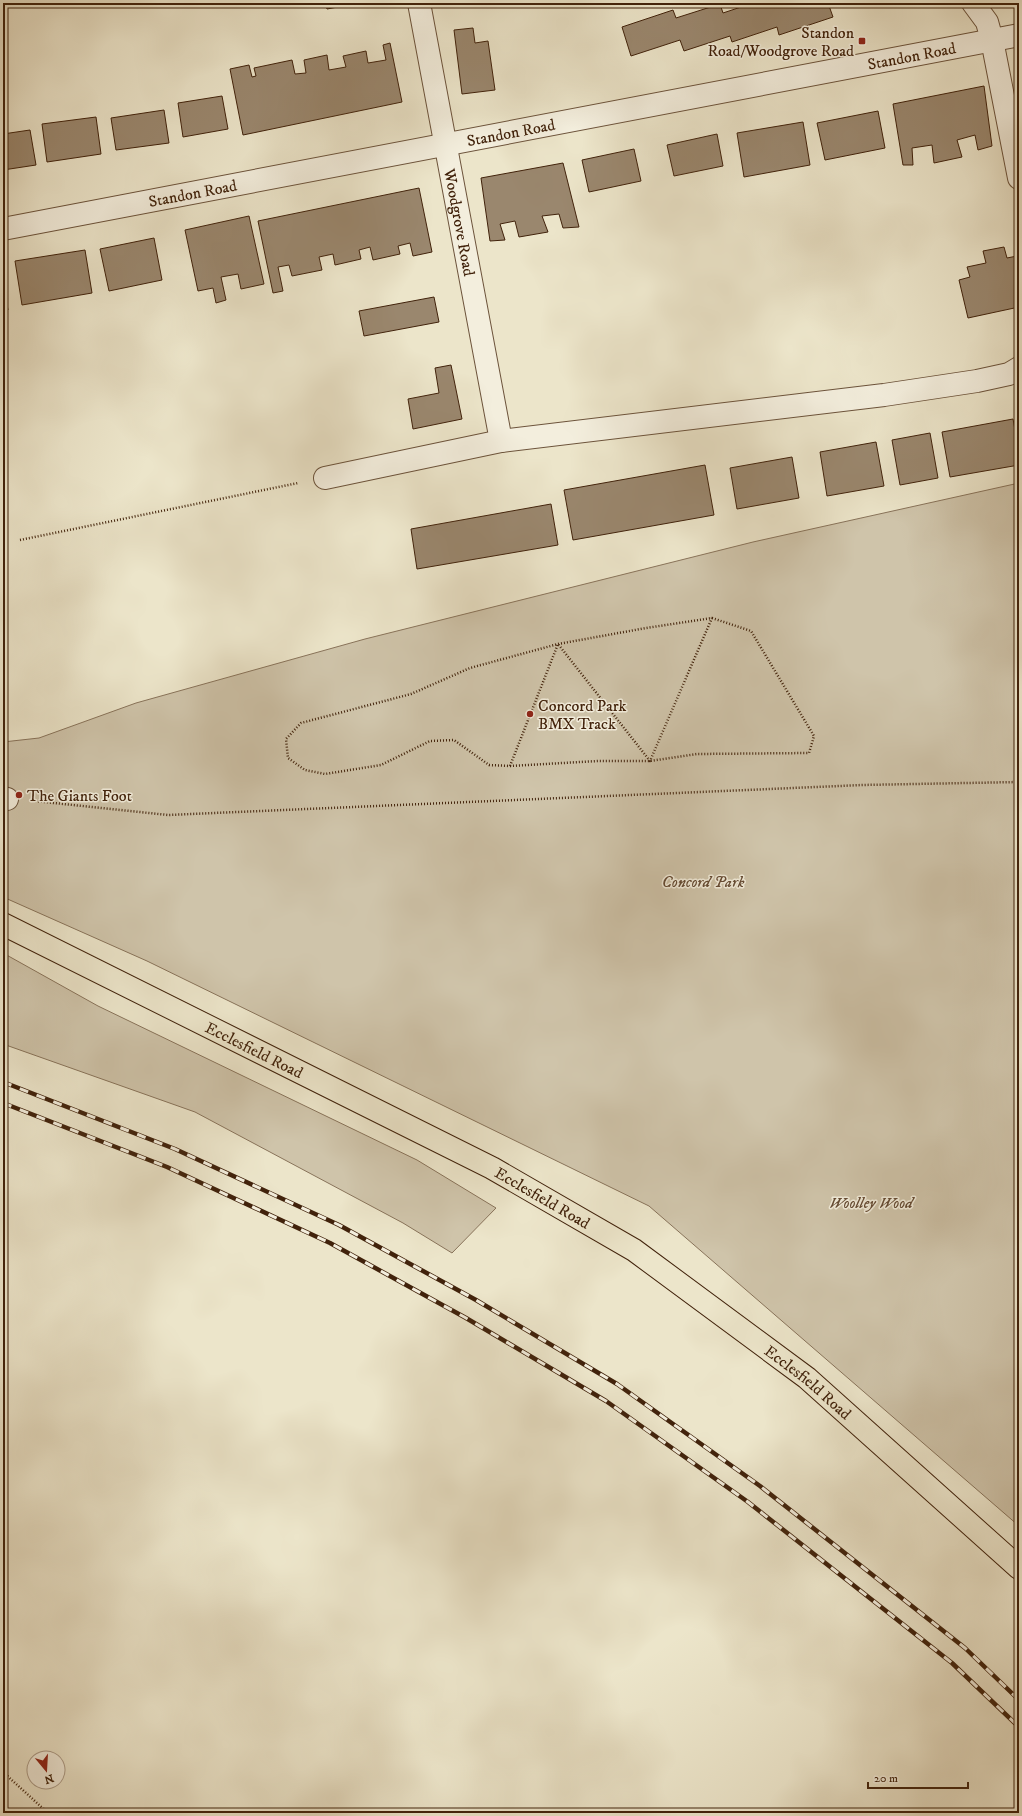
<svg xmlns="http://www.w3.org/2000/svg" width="1022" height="1816" viewBox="0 0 1022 1816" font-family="'IM FELL DW Pica',serif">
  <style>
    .green { fill: #cfc4aa; stroke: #88735a }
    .building { fill: #9a876e; stroke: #41220b }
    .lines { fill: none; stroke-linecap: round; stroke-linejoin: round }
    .minor-casing { stroke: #6c533b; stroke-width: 24 }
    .major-casing { stroke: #41220b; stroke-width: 24 }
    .path { stroke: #41220b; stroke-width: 2.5; stroke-dasharray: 1 2; stroke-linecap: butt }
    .minor { stroke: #f3eedd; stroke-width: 22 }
    .major { stroke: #ece5ca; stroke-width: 22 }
    .rail-casing { stroke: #41220b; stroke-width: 4.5 }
    .rail { stroke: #f3eedd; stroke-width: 3; stroke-dasharray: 9; stroke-linecap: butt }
    .poi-dot { fill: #8f2418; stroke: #f3eedd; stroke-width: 1.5 }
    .labels { text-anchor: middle; stroke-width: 3; stroke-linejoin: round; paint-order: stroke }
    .poi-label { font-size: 16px; fill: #41220b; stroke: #f3eedd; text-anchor: start }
    .street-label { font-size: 16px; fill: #41220b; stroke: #f3eedd }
    .park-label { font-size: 16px; font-style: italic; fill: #644a33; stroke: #f3eedd }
  </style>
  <rect width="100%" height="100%" fill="#ece5ca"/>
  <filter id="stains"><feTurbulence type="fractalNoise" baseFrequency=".005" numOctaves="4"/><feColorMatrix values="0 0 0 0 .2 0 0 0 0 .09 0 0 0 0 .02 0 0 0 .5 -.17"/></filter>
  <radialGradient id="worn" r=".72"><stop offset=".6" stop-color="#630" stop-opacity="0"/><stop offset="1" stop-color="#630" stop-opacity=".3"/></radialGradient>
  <path class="green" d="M1019,483V1526L649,1206L147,961L3,897V742L39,738L136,703L365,639L753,542Z
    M3,953L98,1006L417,1160L496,1208L452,1253L403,1223L195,1112L3,1044Z"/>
  <path class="building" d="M325,3H359L327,9Z
    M753,3H828L833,17L779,35L777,27L732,42L730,36L684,51L680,40L631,56L622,27L673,10L676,18L720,4L723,13Z
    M473,28L475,43L488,41L495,90L462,94L454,30Z
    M390,43L402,102L243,135L230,69L249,65L252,77L256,76L254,68L292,60L295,74L306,73L304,60L327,55L329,70L346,67L343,56L366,51L368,63L386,60L383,45Z
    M984,86L992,146L978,150L975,135L957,140L962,157L934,163L932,145L912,148L913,165H903L893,104Z
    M222,96L228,129L183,137L178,103Z
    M164,110L169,143L116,150L111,118Z
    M878,111L885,148L825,160L817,123Z
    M96,117L101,154L47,162L42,124Z
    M803,122L810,165L744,177L737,133Z
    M30,130L36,165L3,170V134Z
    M717,134L723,166L674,176L667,145Z
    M634,149L641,181L589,192L582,160Z
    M563,163L579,227L563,228L559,214L542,216L548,232L519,237L515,221L500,224L505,240L490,241L481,178Z
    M419,188L432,252L413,256L410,243L398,246L400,254L373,260L370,247L359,250L361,259L335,265L333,254L319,257L322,270L292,276L289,265L278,267L283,291L273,293L258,221Z
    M249,216L264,284L241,289L238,274L221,277L226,300L216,303L213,288L198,291L185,230Z
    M154,238L162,280L109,291L100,249Z
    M1004,247L1007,258L1017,256L1019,265V307L968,318L959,280L970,277L967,267L986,263L983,251Z
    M85,250L92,293L22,305L15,261Z
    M3,281L8,310L3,311Z
    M434,297L439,322L364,336L359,311Z
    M451,365L462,419L413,429L408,399L439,393L435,368Z
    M1013,419L1019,452V465L950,477L942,432Z
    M930,433L938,478L900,485L892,440Z
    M876,442L884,486L827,496L820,452Z
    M792,457L799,498L737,509L730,468Z
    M705,465L714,515L573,540L564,490Z
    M551,504L558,545L417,569L411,529Z"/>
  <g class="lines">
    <defs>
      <g id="minor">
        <path id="s1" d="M419,3L501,441"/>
        <path d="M973,3L987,22L992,40L1019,178"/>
        <path id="s2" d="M3,229L1019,35"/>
        <path d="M325,478L501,441L884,395L977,381L1009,374L1019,368"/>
        <path d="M3,798L7,799"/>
      </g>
      <g id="major">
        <path id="s3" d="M3,924L492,1168L634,1250L807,1378L1019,1568"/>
      </g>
    </defs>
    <use href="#minor" class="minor-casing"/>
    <use href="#major" class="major-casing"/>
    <path class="path" d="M20,540L298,483
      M712,618L751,631L814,736L809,753L697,754L650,761H598L510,766L489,765L454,740L430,741L381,765L325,774L305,770L288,758L286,739L301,723L411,694L470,668L558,644L646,628Z
      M510,766L558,644L650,761L712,618
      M35,801L168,815L862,785L1019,782
      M3,1772L48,1813"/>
    <use href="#minor" class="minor"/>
    <use href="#major" class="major"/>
    <defs>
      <path id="rail" d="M3,1082L175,1149L339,1225L476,1300L617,1384L760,1486L965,1648L1019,1700
        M3,1103L167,1167L330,1243L466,1318L606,1401L748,1502L952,1663L1019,1727"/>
    </defs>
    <use href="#rail" class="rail-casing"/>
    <use href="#rail" class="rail"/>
  </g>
  <g class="poi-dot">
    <rect x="858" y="37" width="8" height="8" rx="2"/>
    <circle cx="530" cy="714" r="4"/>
    <circle cx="19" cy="795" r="4"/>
  </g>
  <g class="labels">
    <g class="poi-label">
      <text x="854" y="38" text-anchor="end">Standon<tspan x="854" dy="18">Road/Woodgrove Road</tspan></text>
      <text x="538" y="711">Concord Park<tspan x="538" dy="18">BMX Track</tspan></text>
      <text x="27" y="801">The Giants Foot</text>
    </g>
    <g class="street-label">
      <text dy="6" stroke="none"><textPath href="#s2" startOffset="925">Standon Road</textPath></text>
      <text dy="6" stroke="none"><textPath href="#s2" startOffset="517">Standon Road</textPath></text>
      <text dy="6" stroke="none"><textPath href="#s2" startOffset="193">Standon Road</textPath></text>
      <text dy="6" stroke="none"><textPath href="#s1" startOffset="223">Woodgrove Road</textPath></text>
      <text dy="6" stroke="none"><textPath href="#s3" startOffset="281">Ecclesfield Road</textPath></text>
      <text dy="6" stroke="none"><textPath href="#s3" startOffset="605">Ecclesfield Road</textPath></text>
      <text dy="6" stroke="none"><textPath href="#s3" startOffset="929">Ecclesfield Road</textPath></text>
    </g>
    <g class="park-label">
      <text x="703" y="887">Concord Park</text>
      <text x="871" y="1208">Woolley Wood</text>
    </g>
  </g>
  <rect width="1022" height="1816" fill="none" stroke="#ece5ca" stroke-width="16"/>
  <rect x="4" y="4" width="1014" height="1808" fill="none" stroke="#41220b" stroke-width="2"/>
  <rect x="8" y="8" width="1006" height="1800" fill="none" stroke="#41220b"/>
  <g transform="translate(46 1770) rotate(162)"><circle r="19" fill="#f3eedd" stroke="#ac9c89"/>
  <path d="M0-3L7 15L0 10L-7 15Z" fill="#8f2418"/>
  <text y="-6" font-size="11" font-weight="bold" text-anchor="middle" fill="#41220b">N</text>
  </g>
  <path d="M868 1782v6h100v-6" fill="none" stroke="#41220b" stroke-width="2"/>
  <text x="874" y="1782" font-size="12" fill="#41220b" stroke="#f3eedd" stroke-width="3" paint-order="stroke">20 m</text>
  <rect width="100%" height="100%" filter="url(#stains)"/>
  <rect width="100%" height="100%" fill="url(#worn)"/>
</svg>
